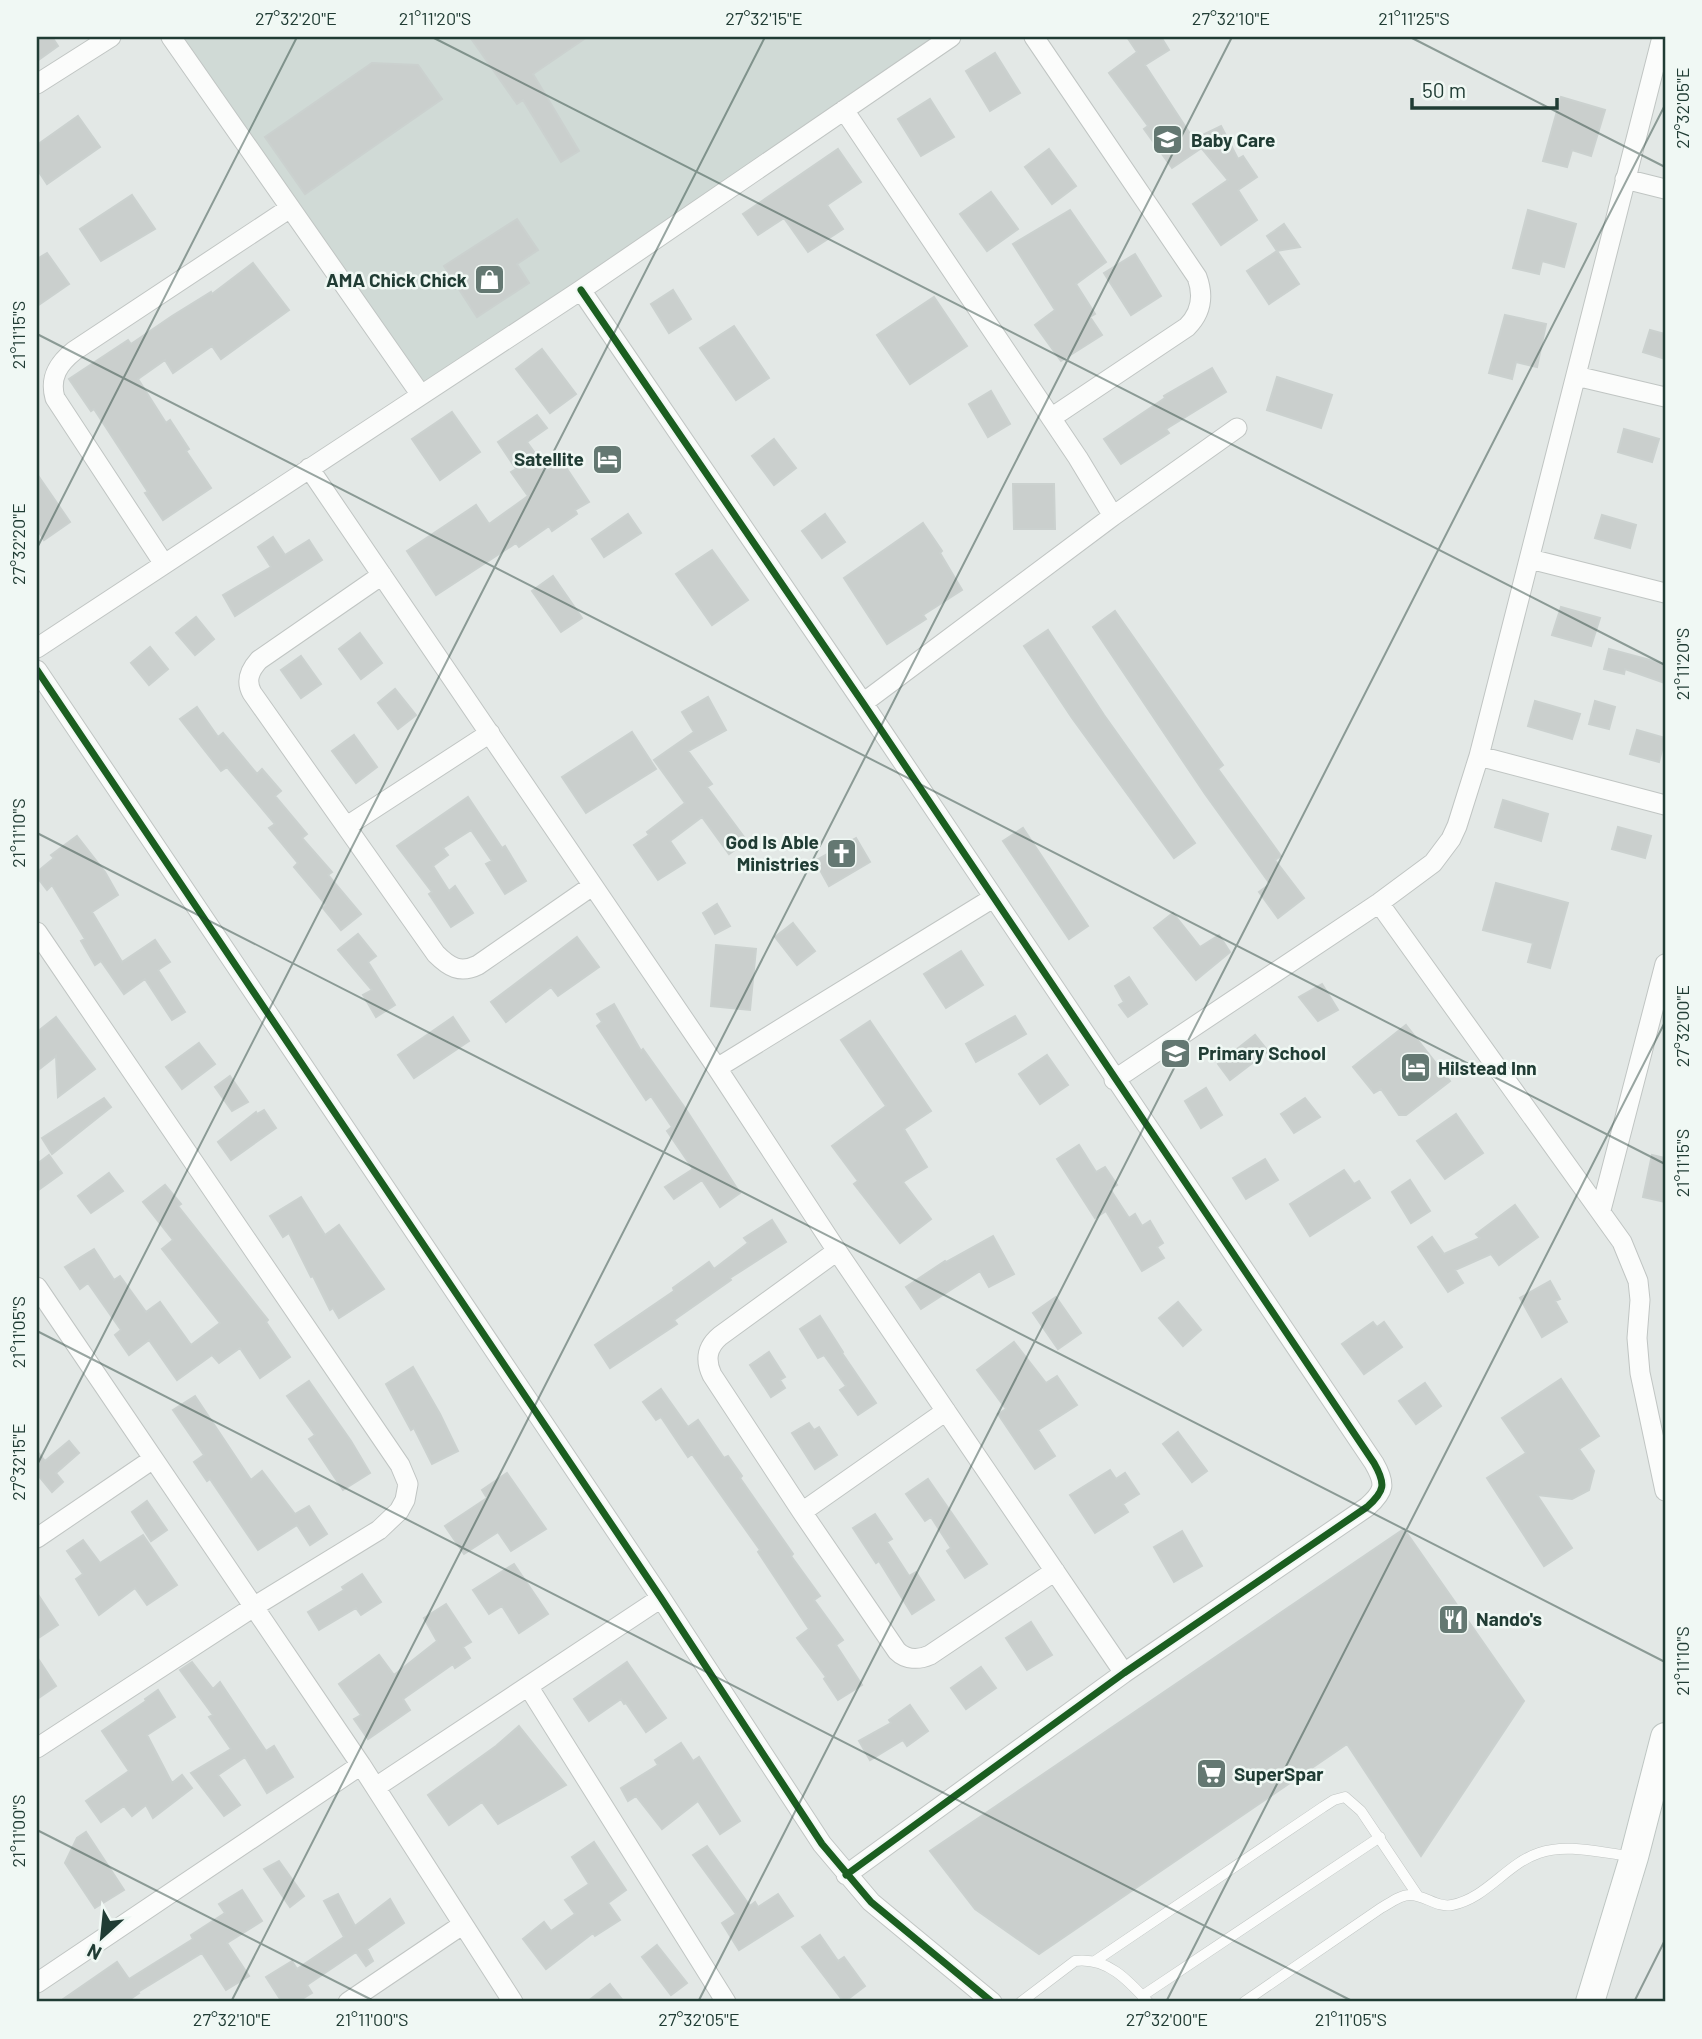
<svg xmlns="http://www.w3.org/2000/svg" width="1702" height="2039" viewBox="0 0 1702 2039" font-family="Barlow,sans-serif">
  <style>
    .built { fill: #d0dad6 }
    .building { fill: #cacfcd; stroke: #cbd1cf; stroke-width: 2 }
    .lines { fill: none; stroke-linecap: round; stroke-linejoin: round }
    .lane-casing { stroke: #c0c5c3; stroke-width: 11 }
    .street-casing { stroke: #c0c5c3; stroke-width: 21 }
    .secondary-casing { stroke: #bec6c3; stroke-width: 30 }
    .lane { stroke: #fbfcfb; stroke-width: 10 }
    .street { stroke: #fbfcfb; stroke-width: 19 }
    .secondary { stroke: #fbfcfb; stroke-width: 28 }
    .cycleway-casing { stroke: #f0f8f4; stroke-width: 11 }
    .cycleway { stroke: #1b5e20; stroke-width: 7 }
    .ticks { fill: none; stroke: #203c34; stroke-width: 2; stroke-opacity: 0.45 }
    .labels { text-anchor: middle; stroke-width: 5; stroke-linejoin: round; paint-order: stroke }
    .poi-label { font-size: 19px; font-weight: bold; fill: #203c34; stroke: #f0f8f4; text-anchor: start }
    .neatline { fill: none; stroke: #203c34; stroke-width: 2.5 }
    .ticks-label { font-size: 18px; text-anchor: middle; fill: #203c34 }
  </style>
  <rect width="100%" height="100%" fill="#e3e8e6"/>
  <path class="built" d="M171,37H945L421,395Z"/>
  <path class="building" d="M37,37H52L58,46L37,61Z
    M470,37H587L533,74L579,151L561,162L523,100L517,104Z
    M1127,37H1161L1169,50L1145,65L1200,149L1172,168L1144,129L1148,126L1109,73L1137,52Z
    M995,53L1020,93L990,111L966,71Z
    M372,63L418,65L442,99L305,194L265,137Z
    M1561,97L1605,110L1591,156L1572,150L1567,167L1543,161Z
    M930,99L954,137L921,156L898,119Z
    M78,116L100,147L47,184L37,169V145Z
    M1221,126L1238,159L1243,156L1257,177L1238,190L1257,220L1221,245L1193,204L1228,180L1194,139Z
    M838,149L861,182L827,205L843,229L808,252L784,218L758,235L743,214Z
    M1049,149L1076,186L1052,204L1025,167Z
    M991,192L1018,229L987,251L960,214Z
    M132,195L155,229L101,261L80,229Z
    M1070,210L1106,262L1076,284L1095,314L1090,317L1102,335L1061,361L1035,325L1055,310L1013,244Z
    M1528,210L1576,224L1564,267L1542,261L1539,274L1513,268Z
    M517,219L538,250L517,264L529,283L477,317L444,266Z
    M1284,224L1300,247L1277,251L1267,236Z
    M1277,251L1299,284L1269,304L1247,271Z
    M47,253L69,284L37,306V259Z
    M1135,254L1161,296L1131,315L1104,273Z
    M253,263L289,310L221,359L212,346L173,373L165,360L138,379L166,423L170,420L189,449L186,451L211,488L163,520L145,493L148,492L94,409L91,411L69,379L128,340L131,344L172,316L211,292L212,294Z
    M673,290L691,319L669,333L651,304Z
    M934,297L967,346L910,384L877,335Z
    M1505,315L1546,324L1537,367L1516,362L1512,379L1489,373Z
    M734,326L769,378L736,400L700,348Z
    M1650,330L1665,334V359L1643,352Z
    M542,349L576,394L550,413L516,369Z
    M1212,368L1226,392L1166,429L1169,433L1121,464L1104,439L1165,398L1164,396Z
    M1277,377L1332,395L1321,428L1267,410Z
    M991,391L1010,424L988,437L969,404Z
    M452,412L480,452L440,480L412,439Z
    M537,415L547,428L527,442L547,470L561,460L589,502L575,510L577,514L552,531L549,526L519,547L516,543L436,595L407,551L476,505L489,524L528,496L511,472L516,469L498,442Z
    M1624,429L1659,439L1652,462L1618,452Z
    M774,439L796,468L774,485L752,456Z
    M37,474L70,522L44,540L37,529Z
    M1013,484H1054L1055,529H1014Z
    M628,514L641,533L604,557L592,539Z
    M825,514L845,542L822,558L802,531Z
    M1602,515L1636,525L1630,548L1595,538Z
    M923,523L942,551L940,553L962,590L923,615L926,619L887,644L844,578Z
    M273,537L285,555L309,540L322,560L235,616L223,595L271,567L258,547Z
    M712,550L748,600L712,625L676,574Z
    M553,576L582,618L561,632L532,591Z
    M1561,607L1600,618L1591,646L1552,635Z
    M1115,611L1223,765L1218,769L1281,856L1275,860L1304,898L1278,918L1259,892L1270,884L1205,794L1093,627Z
    M196,617L214,639L195,655L176,633Z
    M1048,630L1104,715L1195,843L1174,858L1072,718L1024,646Z
    M360,633L382,663L361,679L339,649Z
    M150,647L168,669L149,685L131,663Z
    M1609,649L1665,664V683L1625,669L1624,674L1604,669Z
    M301,656L321,684L301,698L281,670Z
    M395,689L416,715L398,729L378,703Z
    M708,697L726,730L688,751L712,784L707,787L747,841L729,854L702,817L670,841L685,863L658,880L634,845L649,835L647,832L685,803L654,760L694,732L682,712Z
    M1535,701L1580,714L1572,739L1528,726Z
    M1595,701L1615,707L1609,729L1589,724Z
    M197,707L218,737L223,733L257,774L262,769L281,791L275,796L307,834L302,838L332,872L328,875L361,914L341,930L323,908L326,905L294,867L298,863L269,828L275,824L227,767L221,771L180,719Z
    M1637,730L1665,738L1659,762L1630,754Z
    M632,732L656,769L586,813L562,777Z
    M354,735L377,767L356,783L332,751Z
    M468,797L502,848L505,846L526,881L505,894L486,864L492,861L471,830L443,848L448,855L433,866L449,891L455,886L473,913L451,927L429,894L432,892L397,846Z
    M1503,800L1548,814L1541,841L1495,827Z
    M1618,827L1651,836L1645,858L1612,849Z
    M1023,828L1088,926L1069,939L1003,841Z
    M77,836L105,872L118,895L92,912L122,962L155,940L170,962L158,970L185,1012L172,1020L145,979L124,994L101,961L95,965L81,941L85,939L52,885L47,890L37,877V872L54,858L51,855Z
    M856,838L870,862L829,886L815,861Z
    M1496,883L1568,903L1550,968L1528,962L1533,943L1483,930Z
    M717,904L730,926L715,934L703,913Z
    M1173,913L1200,947L1219,935L1230,952L1196,980L1154,928Z
    M793,923L815,951L797,965L775,937Z
    M358,934L376,956L368,962L395,1005L376,1017L363,995L372,990L338,950Z
    M577,937L599,967L558,996L551,987L506,1022L491,1002Z
    M716,945L756,949L750,1010L711,1006Z
    M961,951L983,985L946,1008L924,974Z
    M1129,977L1147,1004L1128,1017L1119,1005L1124,1002L1115,986Z
    M1322,984L1338,1010L1318,1021L1299,997Z
    M614,1004L641,1051L643,1049L685,1108L740,1193L720,1207L702,1180L674,1199L665,1187L693,1169L667,1131L672,1127L651,1096L646,1100L597,1026L602,1022L597,1014Z
    M1015,1016L1026,1034L976,1062L966,1044Z
    M56,1017L95,1069L58,1097L56,1056L37,1071V1032Z
    M453,1017L469,1041L414,1078L398,1055Z
    M870,1021L931,1111L904,1129L927,1167L903,1182L931,1219L900,1243L854,1184L858,1181L832,1146L886,1106L841,1040Z
    M1406,1025L1450,1081L1406,1115H1399L1381,1089L1374,1093L1353,1067Z
    M1255,1035L1268,1051L1230,1080L1218,1064Z
    M199,1043L215,1064L182,1089L166,1067Z
    M1047,1055L1068,1085L1040,1104L1019,1074Z
    M230,1076L248,1102L232,1111L215,1087Z
    M1206,1088L1222,1115L1201,1128L1185,1101Z
    M104,1098L111,1107L52,1154L42,1138Z
    M1305,1098L1320,1117L1294,1133L1281,1114Z
    M264,1110L276,1128L231,1160L218,1142L256,1112L257,1114Z
    M1456,1114L1483,1153L1445,1179L1417,1141Z
    M1079,1145L1096,1172L1105,1167L1117,1185L1110,1189L1129,1218L1135,1214L1142,1226L1150,1221L1163,1243L1157,1247L1164,1258L1142,1271L1106,1211L1095,1218L1057,1159Z
    M49,1155L62,1173L37,1191V1164Z
    M1652,1155L1665,1158V1202L1643,1197Z
    M1265,1159L1278,1180L1246,1199L1233,1178Z
    M1344,1170L1354,1184L1359,1181L1370,1198L1310,1236L1290,1204Z
    M109,1173L123,1191L91,1213L78,1196Z
    M1410,1180L1430,1211L1411,1223L1392,1192Z
    M165,1185L181,1204L178,1206L268,1320L266,1322L290,1357L260,1378L240,1348L219,1363L212,1355L177,1380L149,1340L129,1355L115,1335L121,1330L88,1283L80,1289L65,1267L94,1249L114,1280L120,1276L146,1312L160,1302L191,1345L220,1323L162,1249L173,1240L143,1202Z
    M301,1197L325,1235L339,1225L384,1289L339,1318L333,1308L330,1310L313,1276L311,1277L289,1233L283,1237L270,1216Z
    M1515,1205L1538,1237L1499,1265L1491,1254L1455,1270L1463,1283L1448,1292L1418,1247L1432,1237L1444,1254L1480,1238L1476,1234Z
    M772,1220L786,1242L730,1278L731,1280L674,1320L677,1324L610,1368L595,1345L674,1291L673,1288L709,1262L714,1269L748,1243L744,1238Z
    M993,1236L1014,1274L989,1287L980,1271L921,1309L906,1287L945,1261L946,1262Z
    M1550,1281L1560,1299L1555,1301L1567,1322L1542,1337L1520,1298Z
    M1056,1297L1081,1333L1058,1349L1033,1313Z
    M1178,1302L1201,1330L1183,1346L1159,1318Z
    M820,1316L843,1352L842,1353L876,1403L858,1415L840,1390L846,1386L824,1355L818,1358L800,1329Z
    M1373,1322L1377,1327L1384,1322L1402,1347L1364,1374L1342,1344Z
    M1014,1342L1046,1383L1057,1376L1077,1405L1038,1430L1055,1456L1035,1469L998,1414L1006,1409L977,1370Z
    M769,1352L785,1377L780,1380L785,1388L771,1397L750,1365Z
    M413,1367L440,1414L458,1451L432,1464L414,1428L411,1430L386,1384Z
    M1561,1379L1599,1436L1579,1449L1594,1471L1589,1490L1572,1499L1537,1495L1572,1548L1544,1566L1487,1478L1526,1453L1502,1418Z
    M309,1381L351,1441L370,1473L343,1490L309,1439L315,1435L287,1396Z
    M1425,1383L1441,1406L1416,1424L1399,1401Z
    M661,1389L688,1427L698,1420L724,1458L728,1456L742,1476L740,1478L793,1554L791,1556L820,1596L814,1600L843,1640L836,1645L862,1685L838,1700L824,1679L826,1677L797,1638L809,1629L758,1552L760,1550L692,1454L688,1457L661,1417L656,1420L643,1402Z
    M195,1396L251,1480L262,1471L295,1514L309,1506L327,1534L310,1545L297,1525L258,1550L210,1479L207,1481L194,1462L204,1455L173,1410Z
    M809,1423L814,1430L819,1427L837,1455L815,1469L792,1433Z
    M1178,1432L1207,1471L1192,1482L1163,1444Z
    M69,1441L79,1453L56,1473L63,1482L52,1492L37,1474V1451L45,1461Z
    M1110,1470L1116,1479L1125,1473L1139,1494L1123,1504L1128,1512L1095,1533L1070,1495Z
    M507,1473L546,1529L511,1551L498,1532L464,1554L445,1526L487,1498L482,1490Z
    M928,1479L987,1564L965,1578L947,1551L951,1548L931,1517L925,1521L906,1494Z
    M147,1501L167,1530L151,1541L132,1512Z
    M875,1514L892,1539L887,1542L909,1576L916,1572L934,1600L912,1614L879,1561L876,1563L853,1528Z
    M1404,1529L1524,1701L1421,1856L1347,1744L1039,1954L975,1909L930,1851Z
    M1182,1531L1202,1566L1174,1582L1154,1547Z
    M143,1535L177,1585L147,1605L135,1588L99,1615L76,1579L83,1574L67,1551L83,1540L100,1563Z
    M514,1564L548,1614L519,1633L502,1606L489,1614L473,1590Z
    M362,1574L381,1602L361,1615L356,1608L319,1630L308,1612L344,1590L342,1587Z
    M37,1593L58,1625L37,1639Z
    M446,1604L471,1642L463,1647L470,1658L455,1668L453,1664L403,1699L410,1710L368,1739L354,1719L361,1715L339,1684L379,1655L394,1675L437,1641L424,1618Z
    M1031,1622L1052,1655L1027,1670L1006,1638Z
    M37,1657L56,1686L37,1699Z
    M192,1662L213,1689L220,1682L266,1751L274,1746L293,1777L267,1793L245,1757L218,1775L240,1805L224,1816L191,1773L231,1749L209,1717L213,1715L180,1670Z
    M627,1662L666,1718L646,1732L626,1703L624,1704L621,1699L589,1721L574,1699Z
    M981,1667L996,1688L966,1709L951,1688Z
    M158,1690L175,1717L147,1735L172,1783L182,1775L192,1788L153,1818L146,1805L132,1816L124,1806L101,1822L86,1801L129,1771L102,1731L146,1701L145,1699Z
    M910,1705L928,1731L907,1746L903,1740L870,1760L859,1741L891,1723L889,1720Z
    M519,1726L566,1785L498,1824L482,1802L449,1825L428,1795L496,1746Z
    M681,1743L693,1761L699,1757L740,1821L720,1834L698,1801L662,1829L636,1796L628,1801L621,1788L658,1765L655,1760Z
    M86,1832L124,1890L95,1908L65,1863L77,1838Z
    M594,1842L626,1890L608,1903L620,1920L595,1936L593,1933L546,1969L523,1939L544,1922L551,1931L575,1914L565,1900L589,1884L572,1857Z
    M707,1846L750,1906L755,1902L758,1907L778,1894L793,1916L739,1950L722,1923L736,1914L693,1855Z
    M279,1861L304,1896L290,1907L264,1869Z
    M242,1890L262,1921L227,1943L249,1976L226,1990L202,1953L138,1992L139,1993L126,2002H59L117,1962L129,1979L193,1939L191,1935L225,1913L219,1904Z
    M338,1894L355,1926L390,1899L404,1923L367,1949L373,1961L366,1966L356,1952L307,1985L312,1993L297,2002H282L266,1977L292,1961L297,1969L344,1937L324,1901Z
    M820,1935L838,1961L844,1957L865,1986L844,2002L802,1947Z
    M657,1945L687,1983L671,1995L642,1957Z
    M610,1984L624,2002H587Z"/>
  <g class="lines">
    <defs>
      <path id="lane" d="M1095,1961L1323,1807L1334,1800L1345,1797L1361,1811L1418,1896
        M1142,1996L1380,1837
        M1021,2002L1075,1961C1107,1957 1128,1980 1148,2002
        M1244,2002L1381,1908C1390,1903 1400,1895 1410,1895C1425,1895 1437,1908 1452,1905C1487,1898 1506,1864 1539,1853C1567,1843 1601,1853 1630,1856"/>
      <path id="street" d="M171,37L421,395
        M1034,37L1197,277C1204,296 1201,313 1187,327L1051,418
        M37,84L111,37
        M844,110L1078,458L1113,516
        M1625,179L1665,189
        M581,290L863,703L1374,1463C1386,1484 1385,1491 1367,1507L1124,1673L846,1875
        M1576,376L1665,397
        M309,468L717,1068L837,1251L1124,1673
        M1530,559L1665,593
        M164,564L55,398C49,377 59,363 74,351L290,208
        M382,575L259,660C250,670 245,680 252,693L436,954C449,967 460,974 478,965L592,886
        M37,648L581,290L951,37
        M37,670L661,1598L822,1844L871,1902L992,2002
        M863,703L1113,516L1237,428
        M1479,756L1665,805
        M347,826L490,733
        M1379,903L1622,1242L1638,1281L1640,1300L1637,1338L1640,1373L1665,1491
        M37,932L400,1465L408,1484L405,1500L399,1511L379,1530L255,1606L37,1748
        M717,1068L993,898
        M1114,1080L1379,903L1433,863L1451,839L1457,826L1479,756L1662,37
        M1601,1210L1665,964
        M837,1251L720,1336C707,1347 705,1360 712,1375L802,1512L897,1651C906,1660 919,1660 930,1655L1055,1571
        M37,1287L361,1765L513,2002
        M802,1512L946,1411
        M37,1538L153,1459
        M528,1686L726,2002
        M376,1787L661,1598
        M37,1983L361,1765
        M348,2002L462,1925"/>
      <path id="secondary" d="M1590,2002L1634,1857L1665,1737"/>
    </defs>
    <use href="#lane" class="lane-casing"/>
    <use href="#street" class="street-casing"/>
    <use href="#secondary" class="secondary-casing"/>
    <use href="#lane" class="lane"/>
    <use href="#street" class="street"/>
    <use href="#secondary" class="secondary"/>
    <defs>
      <path id="cycleway" d="M581,290L863,703L1374,1463C1386,1484 1385,1491 1367,1507L1124,1673L846,1875
        M37,670L661,1598L822,1844L871,1902L992,2002"/>
    </defs>
    <use href="#cycleway" class="cycleway-casing"/>
    <use href="#cycleway" class="cycleway"/>
  </g>
  <path class="ticks" d="M432,37L1665,665M1410,37L1665,167M37,334L1665,1164M37,548L297,37M37,833L1665,1662M37,1331L1354,2002M37,1465L765,37M37,1830L376,2002M231,2002L1232,37M698,2002L1665,105M1166,2002L1665,1022M1634,2002L1665,1940"/>
  <defs>
    <symbol id="school-square" viewBox="-11 -11 22 22"><rect x="-9" y="-9" width="18" height="18" rx="4" fill="#647872" stroke="#f0f8f4"/><path d="M0-5L7-2L0 1L-7-2ZM-4 1L0 2.5L4 1V4Q0 6-4 4Z" fill="#fff"/></symbol>
    <symbol id="shop-square" viewBox="-11 -11 22 22"><rect x="-9" y="-9" width="18" height="18" rx="4" fill="#647872" stroke="#f0f8f4"/><path d="M-5-2.5h2.3a2.7 3.5 0 0 1 5.4 0H5L5.5 6h-11ZM-1.5-2.5h3a1.5 2.3 0 0 0-3 0Z" fill="#fff"/></symbol>
    <symbol id="hotel-square" viewBox="-11 -11 22 22"><rect x="-9" y="-9" width="18" height="18" rx="4" fill="#647872" stroke="#f0f8f4"/><path d="M-6-4.5h1.5V1H6V5H4.5V3h-9V5H-6ZM-4 0a1.8 1.8 0 1 1 3.6 0ZM.5 0V-2.5h3Q6-2.5 6 0Z" fill="#fff"/></symbol>
    <symbol id="church-square" viewBox="-11 -11 22 22"><rect x="-9" y="-9" width="18" height="18" rx="4" fill="#647872" stroke="#f0f8f4"/><path d="M-1.2-6h2.4v3.5h3.3v2.4h-3.3V6h-2.4V-.1h-3.3v-2.4h3.3Z" fill="#fff"/></symbol>
    <symbol id="restaurant-square" viewBox="-11 -11 22 22"><rect x="-9" y="-9" width="18" height="18" rx="4" fill="#647872" stroke="#f0f8f4"/><path d="M-5-6h1v4h1v-4h1v4h1v-4h1v5L-1.5 .5V6h-2V.5L-5-1ZM5-6V6H3V1.5H1.5Q1.5-4 5-6Z" fill="#fff"/></symbol>
    <symbol id="supermarket-square" viewBox="-11 -11 22 22"><rect x="-9" y="-9" width="18" height="18" rx="4" fill="#647872" stroke="#f0f8f4"/><path d="M-6-5.5h2.5l.6 2H6L4.5 2H-2.5L-4.4-4H-6ZM-1.5 3.2a1.3 1.3 0 1 0 .1 0ZM3 3.2a1.3 1.3 0 1 0 .1 0Z" fill="#fff"/></symbol>
  </defs>
  <g fill-rule="evenodd">
    <use href="#school-square" x="1150" y="122" width="35" height="35"/>
    <use href="#shop-square" x="472" y="262" width="35" height="35"/>
    <use href="#hotel-square" x="590" y="442" width="35" height="35"/>
    <use href="#church-square" x="824" y="836" width="35" height="35"/>
    <use href="#school-square" x="1158" y="1036" width="35" height="35"/>
    <use href="#hotel-square" x="1398" y="1050" width="35" height="35"/>
    <use href="#restaurant-square" x="1436" y="1602" width="35" height="35"/>
    <use href="#supermarket-square" x="1194" y="1756" width="35" height="35"/>
  </g>
  <g class="labels">
    <g class="poi-label">
      <text x="1191" y="147">Baby Care</text>
      <text x="467" y="287" text-anchor="end">AMA Chick Chick</text>
      <text x="584" y="466" text-anchor="end">Satellite</text>
      <text x="819" y="849" text-anchor="end">God Is Able<tspan x="819" dy="22">Ministries</tspan></text>
      <text x="1198" y="1060">Primary School</text>
      <text x="1438" y="1075">Hilstead Inn</text>
      <text x="1476" y="1626">Nando's</text>
      <text x="1234" y="1781">SuperSpar</text>
    </g>
  </g>
  <rect width="1702" height="2039" fill="none" stroke="#f0f8f4" stroke-width="77"/>
  <g transform="translate(102 1937) rotate(207)" stroke="#f0f8f4" stroke-width="5" paint-order="stroke">
  <path d="M0-5L12 26L0 18L-12 26Z" fill="#203c34"/>
  <text y="-10" font-size="19" font-weight="bold" text-anchor="middle" fill="#203c34">N</text>
  </g>
  <path d="M1412 98v10h145v-10" fill="none" stroke="#203c34" stroke-width="3.5"/>
  <text x="1422" y="98" font-size="21" fill="#203c34" stroke="#f0f8f4" stroke-width="5" paint-order="stroke">50 m</text>
  <rect x="38" y="38" width="1626" height="1962" class="neatline"/>
  <g class="ticks-label">
    <text x="296" y="25">27°32'20"E</text>
    <text x="435" y="25">21°11'20"S</text>
    <text x="764" y="25">27°32'15"E</text>
    <text x="1231" y="25">27°32'10"E</text>
    <text x="1414" y="25">21°11'25"S</text>
    <text transform="translate(1683 108) rotate(-90)" y="6">27°32'05"E</text>
    <text transform="translate(19 335) rotate(-90)" y="6">21°11'15"S</text>
    <text transform="translate(19 544) rotate(-90)" y="6">27°32'20"E</text>
    <text transform="translate(1683 664) rotate(-90)" y="6">21°11'20"S</text>
    <text transform="translate(19 833) rotate(-90)" y="6">21°11'10"S</text>
    <text transform="translate(1683 1026) rotate(-90)" y="6">27°32'00"E</text>
    <text transform="translate(1683 1163) rotate(-90)" y="6">21°11'15"S</text>
    <text transform="translate(19 1332) rotate(-90)" y="6">21°11'05"S</text>
    <text transform="translate(19 1462) rotate(-90)" y="6">27°32'15"E</text>
    <text transform="translate(1683 1661) rotate(-90)" y="6">21°11'10"S</text>
    <text transform="translate(19 1831) rotate(-90)" y="6">21°11'00"S</text>
    <text x="232" y="2026">27°32'10"E</text>
    <text x="372" y="2026">21°11'00"S</text>
    <text x="699" y="2026">27°32'05"E</text>
    <text x="1167" y="2026">27°32'00"E</text>
    <text x="1351" y="2026">21°11'05"S</text>
  </g>
</svg>
